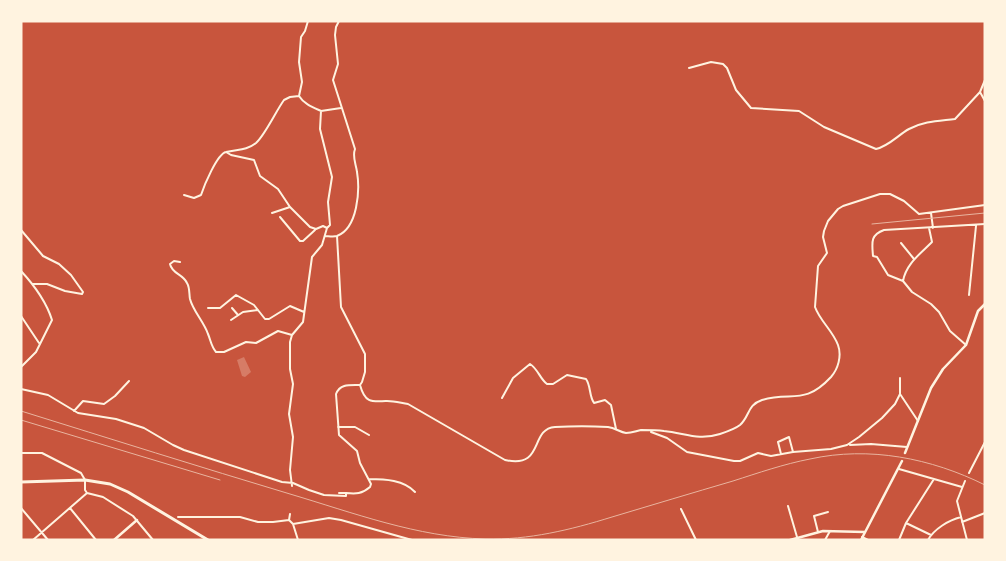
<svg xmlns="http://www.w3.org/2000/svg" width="1006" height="561" viewBox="0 0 1006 561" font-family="'Sofia Sans Condensed',sans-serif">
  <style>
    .building { fill: #d67c66 }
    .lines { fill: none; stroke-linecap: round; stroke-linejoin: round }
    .minor { stroke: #fff3e0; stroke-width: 2 }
    .tertiary { stroke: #fff3e0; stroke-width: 2.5 }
    .primary { stroke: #fff3e0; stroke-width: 3 }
    .rail { stroke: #e9b49f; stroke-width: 1 }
  </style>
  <rect width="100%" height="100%" fill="#c8553d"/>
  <path class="building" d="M244,357L251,372L245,377L242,376L237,360Z"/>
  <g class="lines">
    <path class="minor" d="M689,68L711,62L723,64L727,68L736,90L751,108L799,111L824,127L876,149C889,146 898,135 909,129C924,121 939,121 955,119L980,92
      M985,80L980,92L985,101
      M321,111L341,108
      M226,152L231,155L254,160L260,176L278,189L290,207L310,227L316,229L323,226L327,228
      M184,195L194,198L201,195C204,186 217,154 226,152C237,149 246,151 256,143C265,135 276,111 284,100L290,97L299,96
      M272,213L290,207
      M931,213L933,228
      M280,217L300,241H303L315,230
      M21,230L43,256L59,264L71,275L83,292L82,294L65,291L47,284H33
      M325,236C328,236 333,237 337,236C358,228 360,190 357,172C356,164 352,157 355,149L333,80L338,64L335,35L336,27L339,21
      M337,236L341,307L365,354V372L362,382L360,385C365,403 371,402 387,401C395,401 401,403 408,404L505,460C545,469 529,429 555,427C572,426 592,426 608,427C615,428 620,432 626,433C632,433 636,431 641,430C648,430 657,430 664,431C685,433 698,441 720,434C726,432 735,429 740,425C750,416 747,405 762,400C792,391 804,406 831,377C838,369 842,356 838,345C833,331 820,321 815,307L818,266L827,253L823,237L824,231L828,221L838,209L843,206L880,194H890L904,201L919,214L985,205
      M901,243L914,259
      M180,262L174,261L170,264C172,274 183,274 187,283C190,288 189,294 190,299C193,311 204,322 208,334C211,341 211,346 216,352H224L246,342L256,343L278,331L292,335
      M21,271C34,285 46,301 52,320L36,352L21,367
      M903,281C906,264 920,254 932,242L929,228
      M969,295L976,226
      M208,308H220L236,295L254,305L265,319H269L290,306L304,312
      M232,308L238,315
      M21,316L39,343
      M231,320L243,312L258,310
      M966,345L950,331L939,312L931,304L912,292L903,281L888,275L877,257L873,256C872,243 870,235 884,230L985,224
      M900,378V394L918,421
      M21,389L48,395L78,413L116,419L144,428L173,445L184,450L282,482L293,483L309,490L324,495L346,496V493C356,494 362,494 370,487L371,484L360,463L357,451L339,435L336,394C340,384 349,385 359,385
      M502,398L513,378L530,364C538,369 540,379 547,384H553L567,375L586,379C591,386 589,396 594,403L605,400L611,405L616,429
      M74,411L83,401L104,404L115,396L129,381
      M338,427H355L369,435
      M651,432L667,438L687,452L734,461H740L758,453L771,456L793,452L831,449L847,445L859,437L882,418L895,404L900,394
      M850,445L871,444L907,447
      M21,453H42L81,473L85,480V490L87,493
      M781,454L778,442L789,437L793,452
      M899,469L962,487
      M969,473L985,442
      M369,479C385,479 404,480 415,492
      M965,481L957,501L967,540
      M292,486L290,470L293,437L289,414L293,384L290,369V342L292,335L303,322L312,257L322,245L327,228L330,225L328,202L332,177L320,129L321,111C312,107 304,104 299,96L302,82L299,62L301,37L305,31L308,21
      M87,493L103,497L133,516L153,540
      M339,493H346
      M788,506L797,537
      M21,508L48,540
      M70,508L96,540
      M681,509L696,540
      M290,514L289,520L293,524L298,540
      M178,517H240L258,522H273L289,520
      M962,522L985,513
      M906,523L931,535
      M293,524L329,518L341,520L412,540
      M818,532L814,516L828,512
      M862,537L868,540
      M33,540L87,493
      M825,540L830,531
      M899,540L906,523L934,479
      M928,540C934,529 949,520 961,517"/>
    <path class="tertiary" d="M905,453L931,388L943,369L966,345L978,311L985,304
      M114,540L137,520
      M790,540L823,531L865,532
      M861,540L902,461"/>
    <path class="primary" d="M21,482L85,480L110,484L128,492L208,540"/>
    <path class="rail" d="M872,224L985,213
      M21,411C111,439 200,467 290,494C354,513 417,537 485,539C529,540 570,530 612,517C652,505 692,493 733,481C758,473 784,464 810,459C869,446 931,458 985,485
      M21,420L220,480"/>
  </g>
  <rect width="1006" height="561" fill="none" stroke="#fff3e0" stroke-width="45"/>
</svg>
